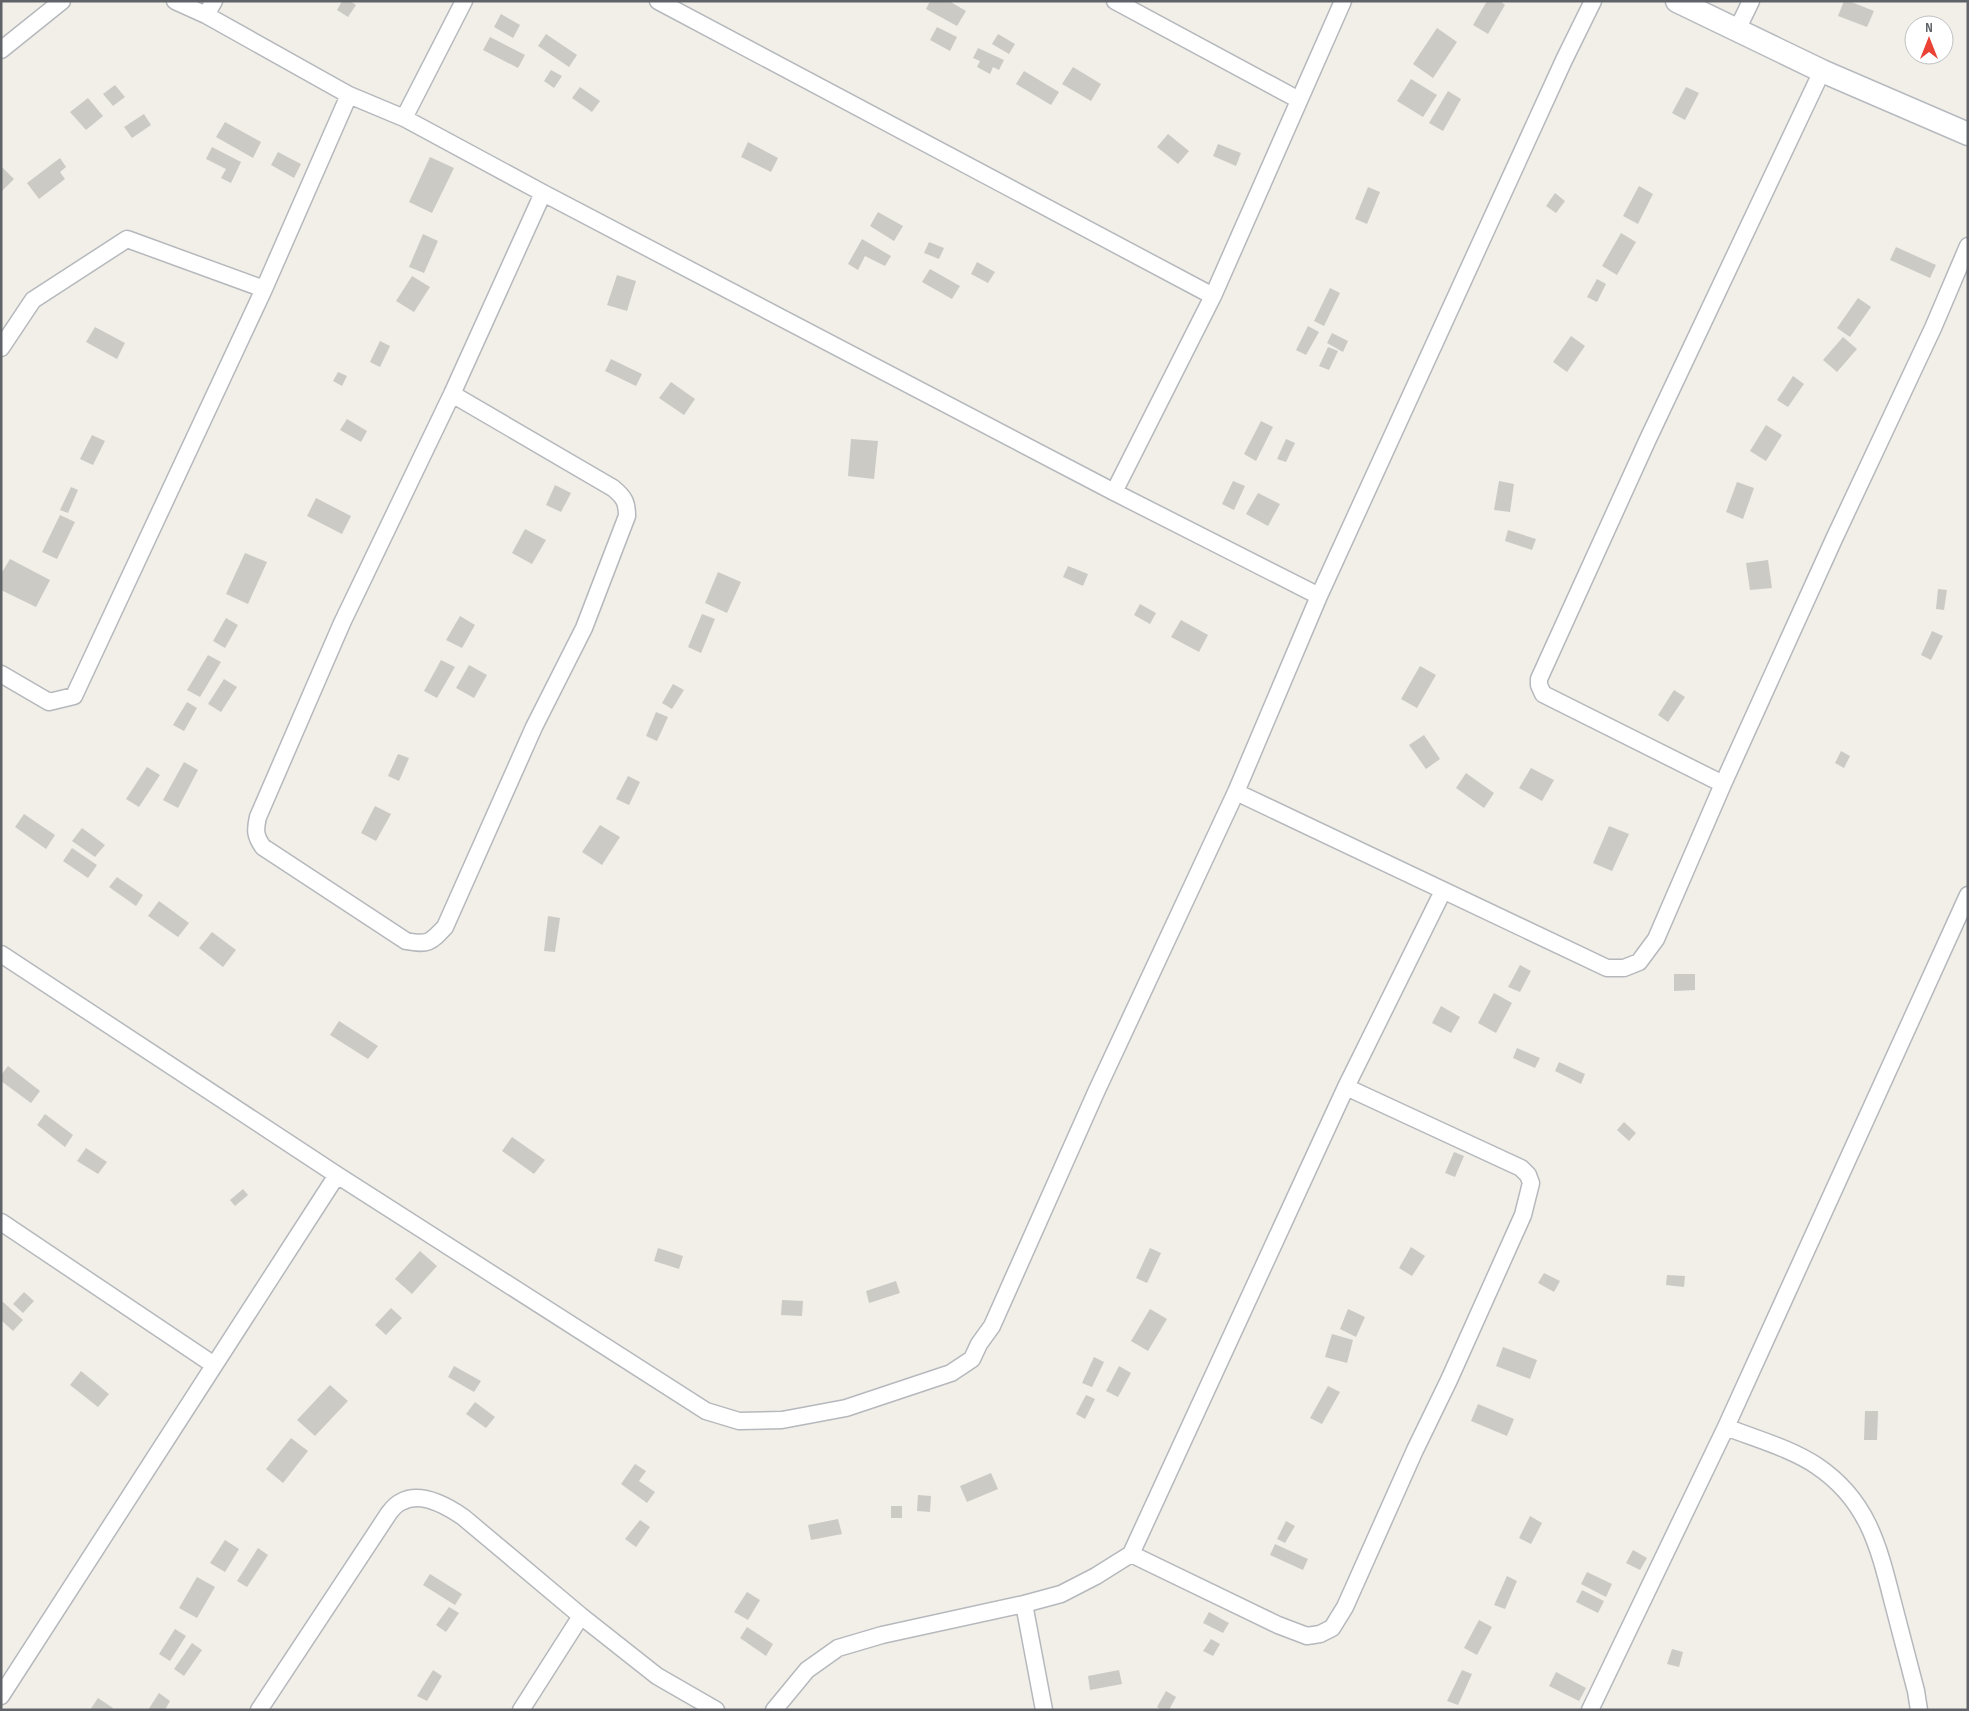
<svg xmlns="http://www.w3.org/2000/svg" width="1969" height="1711" viewBox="0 0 1969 1711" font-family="'Sofia Sans Condensed',sans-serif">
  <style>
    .building { fill: #cccac5 }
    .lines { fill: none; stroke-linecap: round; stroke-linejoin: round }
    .street-casing { stroke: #b5b8bc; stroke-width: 19 }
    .secondary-casing { stroke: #b6babf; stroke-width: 25 }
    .street { stroke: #fff; stroke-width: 16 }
    .secondary { stroke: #fff; stroke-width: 22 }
  </style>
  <rect width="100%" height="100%" fill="#f1efe8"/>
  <path class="building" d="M342,1H350L356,5L348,17L337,10Z
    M930,1H949L966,11L957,26L926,9Z
    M1487,1H1500L1505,5L1488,34L1473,25Z
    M1844,1H1849L1874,11L1867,27L1838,16Z
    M501,14L520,25L513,38L494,27Z
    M937,27L957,37L950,51L930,40Z
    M1437,28L1457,42L1433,78L1413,64Z
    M546,34L577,55L569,67L538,46Z
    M998,34L1015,44L1009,54L992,44Z
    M490,37L525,55L518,68L483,50Z
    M978,48L1004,60L999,70L993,67L990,74L977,67L980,61L973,58Z
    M1073,67L1101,84L1091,101L1062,84Z
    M551,70L562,76L554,88L544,81Z
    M1024,71L1059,92L1051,105L1016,84Z
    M1411,79L1437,95L1423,117L1397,101Z
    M115,85L125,97L113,106L103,94Z
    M580,87L600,101L592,112L572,98Z
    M1686,87L1699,93L1685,120L1672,113Z
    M1448,91L1461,99L1443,131L1429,123Z
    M88,98L103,116L86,130L70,112Z
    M144,114L151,125L132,138L124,127Z
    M225,122L261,142L253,158L216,137Z
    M1168,134L1189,151L1178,164L1157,147Z
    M748,142L778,158L771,172L741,157Z
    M1218,144L1241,153L1236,166L1213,156Z
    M212,147L241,162L231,183L221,178L226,169L206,159Z
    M278,152L301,164L294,178L271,165Z
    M430,157L454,168L432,213L409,202Z
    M60,158L66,167L60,172L65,179L39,199L27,183Z
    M1,166L14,179L1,192Z
    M1639,186L1653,194L1638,224L1623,216Z
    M1368,187L1380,192L1367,224L1355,219Z
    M1555,193L1565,201L1556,213L1546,206Z
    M878,212L903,226L894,241L870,226Z
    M1621,233L1636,242L1617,275L1602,266Z
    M423,234L438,241L424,273L409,267Z
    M862,239L891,256L885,266L865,256L858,270L848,264Z
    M929,242L944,248L939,259L924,253Z
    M1896,247L1936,265L1930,278L1890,260Z
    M977,262L995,272L988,283L971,274Z
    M930,269L960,286L952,299L922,282Z
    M617,275L636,281L627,311L607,305Z
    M412,276L430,287L414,312L396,301Z
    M1597,279L1606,284L1597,302L1587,297Z
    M1330,288L1340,293L1324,326L1314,321Z
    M1858,298L1871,307L1850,337L1837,328Z
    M1308,326L1319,332L1306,355L1296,350Z
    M95,327L125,343L117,359L86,342Z
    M1332,333L1348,341L1343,352L1327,343Z
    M1571,336L1585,346L1567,372L1553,362Z
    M1843,337L1857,349L1837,372L1823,360Z
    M380,341L390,346L380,367L370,362Z
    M1328,347L1338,351L1329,370L1319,366Z
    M611,359L642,374L636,386L605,371Z
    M338,372L347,376L342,386L333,381Z
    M1793,376L1804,384L1788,407L1777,400Z
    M671,382L695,399L684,415L659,398Z
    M347,419L367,431L361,442L340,430Z
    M1261,421L1273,427L1256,461L1244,454Z
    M1766,425L1782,435L1766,461L1750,451Z
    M92,435L105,441L93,465L80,459Z
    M851,439L878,441L874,479L848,476Z
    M1286,439L1295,443L1286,462L1277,459Z
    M1233,481L1245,486L1234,510L1222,504Z
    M1499,481L1514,484L1510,512L1494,510Z
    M1737,482L1754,488L1743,519L1726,512Z
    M555,485L571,493L561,512L546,505Z
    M71,487L78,490L68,513L60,510Z
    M1258,493L1280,504L1268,526L1246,514Z
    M316,498L351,516L342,534L307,516Z
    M60,515L75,522L57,559L42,552Z
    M525,529L546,540L532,564L512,553Z
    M1508,530L1536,539L1532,550L1505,541Z
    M245,553L267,562L248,604L226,594Z
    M10,559L50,580L36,607L1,590V574Z
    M1768,560L1772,588L1750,590L1746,563Z
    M1068,566L1088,574L1083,586L1063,577Z
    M718,572L741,582L727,613L705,603Z
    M1938,589L1947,590L1944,610L1936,609Z
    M1140,604L1156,613L1150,624L1134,615Z
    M702,614L715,619L701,653L688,647Z
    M460,616L475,625L462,648L446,640Z
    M226,618L238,625L225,648L213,641Z
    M1181,620L1208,635L1199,652L1171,637Z
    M1932,631L1943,636L1931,660L1921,655Z
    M208,655L221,662L200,697L187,690Z
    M441,660L455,667L437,698L424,691Z
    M469,665L487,675L474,698L456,688Z
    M1420,666L1436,675L1417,708L1401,699Z
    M224,679L237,687L221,712L208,704Z
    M673,684L684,690L672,709L662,703Z
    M1674,690L1685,697L1668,722L1658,715Z
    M187,702L197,708L184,731L173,725Z
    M656,712L668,717L657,741L646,736Z
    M1424,735L1440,759L1426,769L1409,745Z
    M1841,751L1850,756L1844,768L1835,763Z
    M398,754L409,758L399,781L388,776Z
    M184,762L198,770L178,808L163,800Z
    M147,767L160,775L139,807L126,799Z
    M1531,768L1554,780L1542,801L1519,788Z
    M1466,773L1494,793L1484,808L1456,788Z
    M628,776L640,782L629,805L616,799Z
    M375,806L391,814L376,841L361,833Z
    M24,814L55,835L46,849L15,827Z
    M600,825L620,837L602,865L582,852Z
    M1609,826L1629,834L1612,871L1593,863Z
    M82,828L105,845L95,857L72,841Z
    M72,848L97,865L88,878L63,861Z
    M117,877L143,895L136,906L109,887Z
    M159,901L189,923L178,937L148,916Z
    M548,916L560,918L555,952L544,951Z
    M212,932L236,950L223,967L199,948Z
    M1520,965L1531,971L1520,992L1508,987Z
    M1674,974H1695V990L1674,991Z
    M1494,993L1512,1003L1496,1033L1478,1023Z
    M1441,1006L1460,1017L1451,1033L1432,1023Z
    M339,1021L378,1046L368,1059L330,1035Z
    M1517,1048L1540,1058L1535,1068L1513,1058Z
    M1559,1062L1585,1074L1581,1084L1555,1071Z
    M8,1066L40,1091L31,1103L1,1081V1075Z
    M45,1114L73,1135L65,1147L37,1125Z
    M1624,1122L1636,1133L1629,1141L1617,1130Z
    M512,1137L545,1160L534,1174L502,1151Z
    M86,1148L107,1162L98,1174L77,1161Z
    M1454,1152L1464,1156L1455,1177L1445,1173Z
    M243,1189L248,1195L235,1206L230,1200Z
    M1411,1247L1425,1256L1412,1276L1399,1268Z
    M658,1248L683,1256L679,1269L654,1261Z
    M1150,1248L1161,1253L1147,1283L1136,1278Z
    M420,1251L437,1266L412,1294L395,1279Z
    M1544,1273L1560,1281L1554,1292L1538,1283Z
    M1667,1275L1685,1276L1684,1287L1666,1285Z
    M896,1281L900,1293L869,1303L866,1291Z
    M24,1292L34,1301L23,1313L13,1304Z
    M782,1300L803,1301L802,1316L781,1315Z
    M3,1302L23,1320L13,1331L1,1320V1304Z
    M391,1308L402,1318L386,1335L375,1325Z
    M1150,1309L1167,1319L1148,1351L1131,1341Z
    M1348,1309L1365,1317L1356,1337L1340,1329Z
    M1332,1334L1353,1340L1347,1363L1325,1357Z
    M1503,1347L1537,1360L1530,1379L1496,1366Z
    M1094,1357L1104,1362L1092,1387L1082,1383Z
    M454,1366L481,1381L474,1392L448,1377Z
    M1119,1366L1131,1373L1118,1397L1106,1391Z
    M81,1371L109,1394L98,1407L70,1385Z
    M330,1385L348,1401L315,1436L297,1420Z
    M1328,1386L1340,1392L1322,1424L1310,1418Z
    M1086,1395L1095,1399L1085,1419L1076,1414Z
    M475,1402L495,1417L486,1428L466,1414Z
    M1478,1404L1514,1419L1507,1436L1471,1421Z
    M1865,1411H1878L1877,1440H1864Z
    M291,1438L308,1451L283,1483L266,1469Z
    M635,1464L646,1471L639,1481L655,1492L647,1503L621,1484Z
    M991,1473L998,1489L967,1502L960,1486Z
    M918,1495L931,1496L930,1512L917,1511Z
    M891,1506H902V1518H891Z
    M1530,1516L1542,1523L1531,1544L1519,1538Z
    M838,1519L842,1534L811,1540L808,1525Z
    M640,1520L650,1527L636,1547L625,1539Z
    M1286,1521L1295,1526L1285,1543L1277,1539Z
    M225,1540L239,1549L225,1572L210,1563Z
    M1275,1544L1308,1559L1303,1570L1270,1555Z
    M258,1548L268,1555L247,1587L237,1581Z
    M1633,1550L1647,1558L1640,1570L1626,1563Z
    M1587,1572L1612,1584L1606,1597L1581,1584Z
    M430,1574L462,1594L455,1605L423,1585Z
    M1507,1576L1517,1581L1505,1609L1494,1605Z
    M197,1577L215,1587L197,1618L179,1608Z
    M1582,1590L1604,1601L1598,1613L1576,1602Z
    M747,1592L760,1600L748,1620L734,1612Z
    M449,1607L459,1613L446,1632L436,1625Z
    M1209,1612L1229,1623L1223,1633L1203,1623Z
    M1479,1620L1492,1627L1477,1655L1464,1648Z
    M747,1627L773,1644L766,1656L740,1638Z
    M175,1629L186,1636L170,1661L159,1654Z
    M1211,1639L1220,1644L1213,1656L1203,1651Z
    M192,1643L202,1650L184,1676L174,1669Z
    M1672,1649L1683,1652L1679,1667L1667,1664Z
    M433,1670L442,1676L427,1701L417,1696Z
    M1119,1670L1122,1684L1090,1690L1088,1676Z
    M1462,1670L1472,1674L1458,1705L1447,1701Z
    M1556,1672L1586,1688L1579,1701L1549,1686Z
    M1166,1691L1176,1697L1169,1710H1161L1157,1707Z
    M159,1693L170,1701L165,1710H148Z
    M98,1698L113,1708L112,1710H90Z"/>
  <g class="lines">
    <defs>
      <path id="street" d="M175,1L206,15L349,95L404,118L543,193L1114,492L1319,596
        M658,1L1213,296
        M1115,1L1299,100
        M206,15L214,1
        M1737,30L1751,1
        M1,50L62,1
        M404,118L464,1
        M1,348L33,300L127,239L264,289
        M452,394L613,488C624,497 627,502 627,516L584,628L534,727L445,927C430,943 428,945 406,941L263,847C255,836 255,830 258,817L342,623L452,394L543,193
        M1114,492L1213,296L1343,1
        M1,674L49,702L74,696L264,289L349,95
        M1723,784L1543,694L1539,685V679L1648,439L1822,71
        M1236,792L1607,968H1624L1639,962L1656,939L1723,784L1834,539L1933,328L1968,246
        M1,954L337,1175L706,1411L739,1421L782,1420L846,1408L951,1373L972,1359L979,1344L992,1326L1097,1090L1236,792L1319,596L1564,60L1593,1
        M1,1222L214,1365
        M1726,1427C1756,1439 1790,1448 1817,1466C1867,1500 1878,1544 1892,1599C1900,1629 1908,1660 1916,1691L1919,1710
        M1131,1554L1278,1625L1307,1636L1320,1634L1332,1628L1345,1607L1415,1450L1449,1380L1523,1215L1531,1183L1528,1175L1521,1168L1346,1087
        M1024,1604L1044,1710
        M1,1696L337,1175
        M259,1710L389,1513C392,1509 396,1504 401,1502C420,1491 447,1506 463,1517L581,1616L657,1676L716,1710
        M521,1710L581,1616
        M774,1710L807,1670L838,1648L882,1635L1024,1604L1061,1594L1096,1576L1131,1554L1346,1087L1443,891
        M1590,1710L1726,1427L1968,895"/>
      <path id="secondary" d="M1677,1L1822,71L1968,134"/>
    </defs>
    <use href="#street" class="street-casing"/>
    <use href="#secondary" class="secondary-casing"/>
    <use href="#street" class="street"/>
    <use href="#secondary" class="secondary"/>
  </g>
  <rect width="1969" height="1711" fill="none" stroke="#5f6368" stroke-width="5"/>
  <g transform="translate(1929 40)"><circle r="24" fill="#ffffff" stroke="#bfc1c3"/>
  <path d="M0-4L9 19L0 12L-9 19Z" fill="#ea4335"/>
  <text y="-8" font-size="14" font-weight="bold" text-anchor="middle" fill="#5f6368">N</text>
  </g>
</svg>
